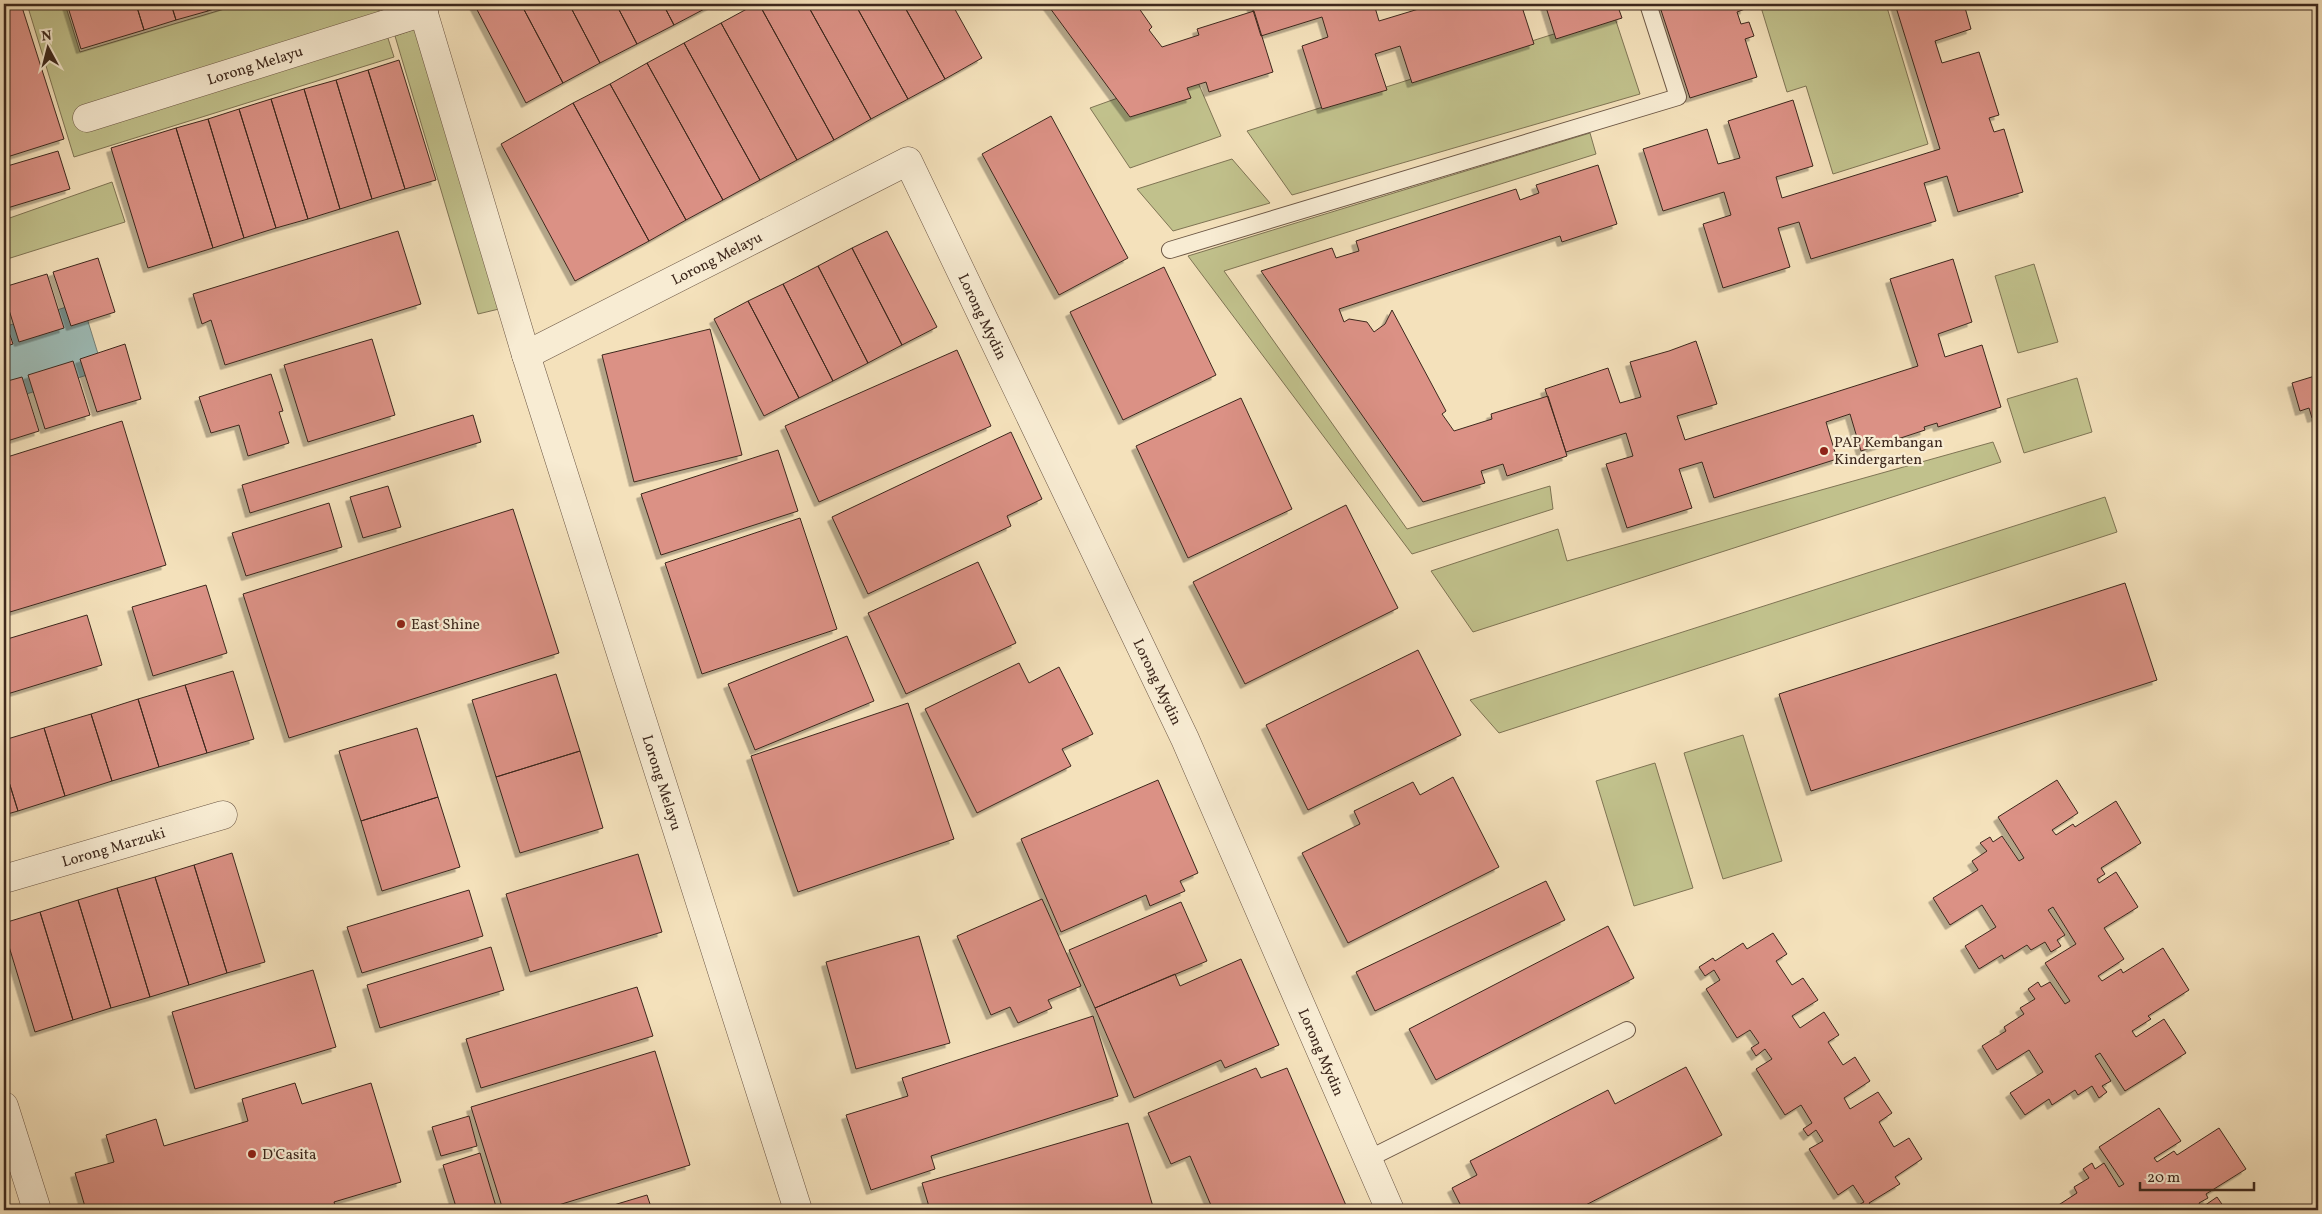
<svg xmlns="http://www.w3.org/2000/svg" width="2322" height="1214" viewBox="0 0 2322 1214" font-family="Vollkorn,serif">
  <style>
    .green { fill: #c1c18c; stroke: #7f7454 }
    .water { fill: #9dbcb7; stroke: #778179 }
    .building { fill: #db9185; stroke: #3d281d; filter: url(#shadow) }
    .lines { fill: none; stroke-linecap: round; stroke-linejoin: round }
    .service-casing { stroke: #6b5644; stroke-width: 18 }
    .minor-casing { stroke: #6b5644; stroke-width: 29 }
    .service { stroke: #f8ecd3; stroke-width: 16 }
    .minor { stroke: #f8ecd3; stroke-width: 28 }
    .poi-dot { fill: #8f2418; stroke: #f8ecd3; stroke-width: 2 }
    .labels { text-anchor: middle; stroke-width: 4.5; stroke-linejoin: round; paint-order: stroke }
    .street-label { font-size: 15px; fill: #3d281d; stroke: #f8ecd3 }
    .poi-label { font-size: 15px; fill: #3d281d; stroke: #f8ecd3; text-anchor: start }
  </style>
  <defs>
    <filter id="shadow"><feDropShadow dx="-4.5" dy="4.5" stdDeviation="0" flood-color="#0004"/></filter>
  </defs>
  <rect width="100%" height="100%" fill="#f4e1bb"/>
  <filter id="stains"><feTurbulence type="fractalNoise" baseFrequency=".004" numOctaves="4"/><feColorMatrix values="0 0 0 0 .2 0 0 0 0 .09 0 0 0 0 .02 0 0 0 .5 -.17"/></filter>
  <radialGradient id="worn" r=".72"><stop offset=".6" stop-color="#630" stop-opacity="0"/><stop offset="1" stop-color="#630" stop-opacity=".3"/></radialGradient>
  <path class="green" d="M27,4H65L80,52L241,4H377L394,57L74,157Z
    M1760,4H1886L1928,144L1833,174L1806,86L1787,92Z
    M1614,15L1640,94L1292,195L1247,131Z
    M415,29L499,309L478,314L395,36Z
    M1193,71L1221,136L1130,168L1090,108Z
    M1590,133L1596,154L1224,271L1407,529L1550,486L1553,509L1412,554L1188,256Z
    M1232,159L1270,203L1173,231L1137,189Z
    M112,182L125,222L4,260V220Z
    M2034,264L2058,342L2018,353L1995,276Z
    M2077,378L2092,432L2024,453L2007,399Z
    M1993,442L2001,462L1473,632L1431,571L1558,529L1567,561Z
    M2105,497L2117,532L1499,733L1470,700Z
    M1743,735L1782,861L1723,879L1684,753Z
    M1655,763L1693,888L1634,906L1596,781Z"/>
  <path class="water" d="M82,302L103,370L4,401V327Z"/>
  <path class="building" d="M4,4H21L64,139L4,158Z
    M67,4H136L144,30L81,49Z
    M136,4H171L176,20L144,30Z
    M171,4H206L208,11L176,20Z
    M206,4H229L208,11Z
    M474,4H521L563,83L526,103Z
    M521,4H569L600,63L563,83Z
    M569,4H616L637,44L600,63Z
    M616,4H663L674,25L637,44Z
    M663,4H711L712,5L674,25Z
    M756,4H759L834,140L797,160L721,23Z
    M759,4H807L871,119L834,140Z
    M807,4H855L908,99L871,119Z
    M855,4H903L945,79L908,99Z
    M903,4H952L982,58L945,79Z
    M1047,4H1136L1152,27L1149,30L1162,47L1199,35L1197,29L1254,11L1273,72L1209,92L1206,82L1187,88L1191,98L1130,117Z
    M1251,4H1374L1379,21L1435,4H1533L1522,7L1534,44L1412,83L1400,46L1375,54L1387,90L1322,109L1302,46L1328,37L1322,17L1261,36Z
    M1545,4H1617L1622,18L1556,39Z
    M1659,4H1743L1745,9L1737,12L1741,24L1749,22L1754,36L1745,39L1757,77L1690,98Z
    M1895,4H1964L1971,29L1935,41L1942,63L1979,52L1999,115L1989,118L1994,132L2004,129L2023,192L1958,212L1947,176L1924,183L1936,221L1811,259L1799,222L1778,228L1790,267L1723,288L1703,224L1731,215L1724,192L1663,211L1643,149L1707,129L1718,164L1740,158L1728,121L1793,100L1813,166L1776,177L1782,198L1940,149Z
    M721,23L797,160L760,180L684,43Z
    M684,43L760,180L723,200L647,63Z
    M399,60L436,180L405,189L368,70Z
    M647,63L723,200L686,220L610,84Z
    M368,70L405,189L372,199L336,80Z
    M336,80L372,199L340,209L304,89Z
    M610,84L686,220L649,241L573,103Z
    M304,89L340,209L308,219L271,99Z
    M271,99L308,219L276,228L239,109Z
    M573,103L649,241L575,281L501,144Z
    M239,109L276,228L244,238L208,119Z
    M1051,116L1128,258L1059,295L982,154Z
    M208,119L244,238L213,248L176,128Z
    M176,128L213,248L148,268L111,148Z
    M58,151L70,189L4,209V167Z
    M1598,165L1617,224L1562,242L1560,236L1339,309L1344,322L1349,319L1367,322L1374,332L1385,324L1392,310L1446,411L1442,414L1454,431L1492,419L1491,414L1548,396L1567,456L1507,476L1503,464L1481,471L1485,483L1423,502L1261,271L1332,248L1336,258L1359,251L1356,241L1516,189L1520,200L1539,193L1536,185Z
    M398,231L421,304L225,365L211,320L202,324L193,294Z
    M887,231L937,327L902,345L852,248Z
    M852,248L902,345L868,363L818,266Z
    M98,258L115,312L71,326L53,272Z
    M1953,259L1972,322L1938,334L1945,357L1982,345L2001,407L1938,427L1937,423L1924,427L1925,430L1861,451L1850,414L1826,422L1837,459L1714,498L1702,462L1679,469L1692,508L1627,528L1606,464L1633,456L1626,433L1566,452L1545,389L1608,368L1620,403L1641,397L1630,362L1669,351L1696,341L1717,404L1677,416L1685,440L1918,366L1890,279Z
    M818,266L868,363L833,381L783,284Z
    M1164,267L1216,375L1123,420L1070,312Z
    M47,274L64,328L19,342L4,294V287Z
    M783,284L833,381L799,398L748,301Z
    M748,301L799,398L764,416L714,319Z
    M4,317L13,344L4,347Z
    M710,329L742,455L634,482L602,355Z
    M372,339L395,415L308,442L284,365Z
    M125,344L141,399L97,412L80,359Z
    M957,350L991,426L819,502L785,426Z
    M73,361L90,415L45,429L28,375Z
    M271,374L283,411L279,412L289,443L248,456L239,425L211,433L199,397Z
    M2318,375V416L2312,418L2309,408L2300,411L2292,383Z
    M22,377L39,431L4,442V382Z
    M1241,398L1292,509L1188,558L1136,446Z
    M473,415L481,442L250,513L242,485Z
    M122,421L166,565L10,612L4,593V458Z
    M1011,432L1042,499L1007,516L1011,526L868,594L832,517Z
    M778,450L798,511L661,555L641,494Z
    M388,486L401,527L363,538L350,497Z
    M329,503L342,547L246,576L232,533Z
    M1346,505L1398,608L1245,684L1193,582Z
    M513,509L559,653L289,738L243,594Z
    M800,518L837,629L702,674L665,563Z
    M978,562L1016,643L906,694L868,613Z
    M2125,583L2157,680L1811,791L1779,694Z
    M206,585L227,653L153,676L132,607Z
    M87,615L102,665L4,695V640Z
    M847,636L874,701L755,750L728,684Z
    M1418,650L1461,735L1308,810L1266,725Z
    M1019,663L1029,683L1059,667L1093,734L1062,749L1071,766L977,813L925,709Z
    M233,671L254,739L207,753L185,685Z
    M556,674L580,751L496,777L472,700Z
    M185,685L207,753L159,767L138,699Z
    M138,699L159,767L112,781L91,714Z
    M908,703L954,839L798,892L751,756Z
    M91,714L112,781L65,796L44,728Z
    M44,728L65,796L18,811L4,766V740Z
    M417,728L438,797L361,821L339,751Z
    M580,751L603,828L520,853L496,777Z
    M4,766L18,811L4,815Z
    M1453,777L1499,867L1348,943L1302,853L1360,824L1354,811L1413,782L1420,795Z
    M1158,780L1198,873L1180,881L1185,891L1150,906L1146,895L1061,932L1021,839Z
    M2057,780L2078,813L2052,830L2056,835L2073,824L2075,827L2116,801L2141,843L2101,868L2105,874L2097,879L2099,883L2116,872L2138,907L2104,928L2124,959L2098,976L2102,981L2121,969L2123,973L2163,948L2189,990L2148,1016L2151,1019L2132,1031L2136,1037L2164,1019L2186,1053L2125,1091L2100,1053L2095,1056L2111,1081L2102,1086L2107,1092L2099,1098L2092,1086L2078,1095L2075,1090L2052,1105L2049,1099L2025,1115L2010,1093L2043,1072L2029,1050L1997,1070L1982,1046L2006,1031L2004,1027L2024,1014L2020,1008L2035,999L2028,989L2038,982L2041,987L2050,982L2065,1004L2070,1001L2045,963L2076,944L2053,907L2048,910L2065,935L2057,940L2061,946L2051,952L2045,942L2031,950L2027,945L2004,959L2002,955L1979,969L1965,946L1996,927L1982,905L1950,925L1933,898L1978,870L1972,861L1987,851L1980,843L1990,837L1993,842L2002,836L2019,861L2024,858L1998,817Z
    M438,797L460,867L382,891L361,821Z
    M232,853L265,962L227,973L194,865Z
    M638,854L662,932L530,972L506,894Z
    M194,865L227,973L189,985L155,877Z
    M155,877L189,985L150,997L117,888Z
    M1546,881L1565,920L1375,1011L1356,972Z
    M117,888L150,997L111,1008L78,900Z
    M469,890L483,936L362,973L347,927Z
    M1042,899L1081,986L1048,1000L1052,1008L1018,1023L1010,1007L991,1015L957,936Z
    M78,900L111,1008L73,1020L40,912Z
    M1181,902L1207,961L1095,1008L1069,950Z
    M40,912L73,1020L35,1032L4,930V923Z
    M1608,926L1634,978L1436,1080L1409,1029Z
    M1773,933L1787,954L1776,961L1792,985L1803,978L1818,1000L1792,1016L1800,1028L1824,1012L1839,1035L1828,1042L1843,1065L1855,1057L1870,1081L1844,1098L1850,1109L1878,1092L1892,1113L1879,1122L1894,1147L1909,1138L1922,1159L1895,1177L1900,1184L1869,1203L1872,1207L1867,1210H1857L1855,1207L1864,1202L1853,1185L1838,1195L1809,1149L1823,1141L1816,1130L1808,1136L1803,1129L1812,1123L1801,1105L1785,1115L1756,1069L1772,1059L1765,1049L1756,1056L1751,1048L1759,1043L1750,1030L1737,1038L1706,989L1720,980L1714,970L1705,976L1699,967L1713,958L1715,961L1743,943L1747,949Z
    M919,936L950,1043L856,1069L826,962Z
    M491,947L504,990L380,1028L367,985Z
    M1241,959L1279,1045L1225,1068L1221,1060L1134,1098L1095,1008L1175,974L1180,986Z
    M313,970L336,1047L195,1089L172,1012Z
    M637,987L653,1036L481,1088L466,1039Z
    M1093,1016L1118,1096L931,1156L935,1169L871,1190L846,1115L908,1096L902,1078Z
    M655,1051L690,1165L542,1210H503L471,1107Z
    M1686,1067L1722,1135L1576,1210H1463L1452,1188L1477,1175L1470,1161L1608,1090L1615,1104Z
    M1256,1068L1261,1078L1287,1068L1348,1210H1213L1190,1156L1171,1164L1148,1113Z
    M295,1083L302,1104L371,1083L401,1182L334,1202L337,1210H86L75,1173L114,1162L106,1135L156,1119L164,1146L248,1121L242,1099Z
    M2159,1108L2181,1141L2154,1158L2157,1162L2174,1151L2177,1155L2219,1128L2246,1169L2206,1194L2208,1198L2199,1203L2201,1208L2217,1197L2226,1210H2059L2057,1206L2077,1193L2074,1187L2089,1178L2083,1169L2092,1163L2095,1169L2104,1163L2119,1187L2124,1184L2099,1147Z
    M469,1116L477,1146L441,1156L432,1127Z
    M1128,1123L1154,1210H930L922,1183Z
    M480,1153L497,1210H457L443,1165Z
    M647,1195L652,1210H597Z"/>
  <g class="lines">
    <defs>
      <path id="service" d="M1170,250L1678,97L1648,4
        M1368,1159L1627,1030"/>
      <g id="minor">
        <path id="s1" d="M421,4L526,355L798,1210"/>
        <path id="s2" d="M87,118L424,12"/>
        <path id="s3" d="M526,355L908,161L1185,739L1390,1210"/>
        <path id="s4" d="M4,879L223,815"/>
        <path d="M4,1106L37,1210"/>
      </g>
    </defs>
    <use href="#service" class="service-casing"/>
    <use href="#minor" class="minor-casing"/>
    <use href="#service" class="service"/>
    <use href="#minor" class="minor"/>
  </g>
  <g class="poi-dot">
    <circle cx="1824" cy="451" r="5"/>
    <circle cx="401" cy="624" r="5"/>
    <circle cx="252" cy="1154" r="5"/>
  </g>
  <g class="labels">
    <g class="street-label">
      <text dy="5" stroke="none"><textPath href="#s2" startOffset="176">Lorong Melayu</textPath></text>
      <text dy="5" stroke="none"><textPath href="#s3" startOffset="214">Lorong Melayu</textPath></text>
      <text dy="5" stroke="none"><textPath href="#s3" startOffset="601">Lorong Mydin</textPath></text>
      <text dy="5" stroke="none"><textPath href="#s3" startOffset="1006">Lorong Mydin</textPath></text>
      <text dy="5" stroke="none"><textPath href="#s1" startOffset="815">Lorong Melayu</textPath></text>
      <text dy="5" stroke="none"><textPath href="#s4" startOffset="114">Lorong Marzuki</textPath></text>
      <text dy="5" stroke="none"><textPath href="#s3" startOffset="1411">Lorong Mydin</textPath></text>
    </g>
    <g class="poi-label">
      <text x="1834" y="447">PAP Kembangan<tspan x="1834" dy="17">Kindergarten</tspan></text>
      <text x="411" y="629">East Shine</text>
      <text x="262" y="1159">D'Casita</text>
    </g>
  </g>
  <rect width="2322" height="1214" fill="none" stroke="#f4e1bb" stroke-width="20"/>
  <rect x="5" y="5" width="2312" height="1204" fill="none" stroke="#3d281d" stroke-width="2.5"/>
  <rect x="10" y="10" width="2302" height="1194" fill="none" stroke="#3d281d"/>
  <g transform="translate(48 48) rotate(353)" stroke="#f8ecd3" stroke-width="4" paint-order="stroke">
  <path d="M0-4L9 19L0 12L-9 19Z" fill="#3d281d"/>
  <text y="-8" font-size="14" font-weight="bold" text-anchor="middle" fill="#3d281d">N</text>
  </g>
  <path d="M2140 1182v8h114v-8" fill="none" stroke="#3d281d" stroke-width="2.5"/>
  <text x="2147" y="1182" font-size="15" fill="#3d281d" stroke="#f8ecd3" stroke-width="4" paint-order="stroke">20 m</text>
  <rect width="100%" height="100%" filter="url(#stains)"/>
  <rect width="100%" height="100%" fill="url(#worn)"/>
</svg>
